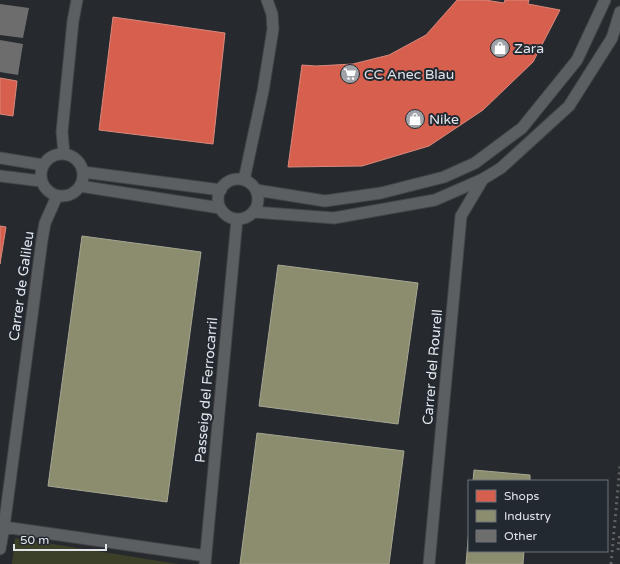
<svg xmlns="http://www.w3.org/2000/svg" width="620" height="564" viewBox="0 0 620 564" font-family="'Varela Round',sans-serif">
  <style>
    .green { fill: #3d4028 }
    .shops { fill: #d6604d; stroke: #d9887c }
    .industry { fill: #8c8c6e; stroke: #a6a793 }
    .building { fill: #6d6d6d }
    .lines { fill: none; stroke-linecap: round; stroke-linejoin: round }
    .street-casing { stroke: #424448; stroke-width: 13 }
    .street { stroke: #5c5f62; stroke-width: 11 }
    .rail { stroke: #626468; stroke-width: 3; stroke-dasharray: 2 4; stroke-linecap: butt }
    .labels { text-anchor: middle; stroke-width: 4; stroke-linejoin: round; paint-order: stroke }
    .poi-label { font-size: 14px; fill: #e1e5ea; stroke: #232930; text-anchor: start }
    .street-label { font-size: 14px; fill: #e1e5ea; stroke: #232930 }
  </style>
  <rect width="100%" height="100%" fill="#26292d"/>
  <path class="green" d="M15,538L178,564H12Z"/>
  <path class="shops" d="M457,0H485L504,3L505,0H529L528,4L560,10L533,62L483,110L429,146L362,166L288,167L302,65L316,66L353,64L389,55L426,35Z
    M113,17L225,33L213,144L99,130Z
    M0,78L17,81L13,116L0,114Z
    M0,226L6,227L0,264Z"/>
  <path class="industry" d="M82,236L201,252L167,502L48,486Z
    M278,265L418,283L398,424L259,406Z
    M257,433L404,451L389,564H240Z
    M474,470L530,475V481H473Z
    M469,529V551H524L523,564H466Z"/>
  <path class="building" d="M0,4L29,8L23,38L0,35Z
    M0,40L23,44L18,75L0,72Z"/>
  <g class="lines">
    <defs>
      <path id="street" d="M64,154L62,132L73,21L77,0
        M41 175a21 21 0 1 1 42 0a21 21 0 1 1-42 0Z
        M0,158L43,165
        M83,172L221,190
        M0,176L41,181
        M218 199a20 20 0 1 1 40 0a20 20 0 1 1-40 0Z
        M244,180L263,91L273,29L272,14L267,0
        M80,186L220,208
        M256,190L325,201L381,193L444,177L475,163L522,128L577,60L605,0
        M253,212L334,218L435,200L483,179L501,168L569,106L612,38L620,12
        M4,527L206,556
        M0,549L4,527L42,240L45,223L57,196
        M205,564L237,219
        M429,564L461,216L483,179"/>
    </defs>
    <use href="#street" class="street-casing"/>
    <use href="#street" class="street"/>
    <path class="rail" d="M618,550L620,532
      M611,564L620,466"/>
  </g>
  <defs>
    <symbol id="shop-disc" viewBox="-11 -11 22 22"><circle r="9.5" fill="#a0a3a8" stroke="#232930"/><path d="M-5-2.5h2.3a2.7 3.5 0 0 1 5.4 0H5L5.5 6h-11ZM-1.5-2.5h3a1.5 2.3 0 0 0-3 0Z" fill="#fff"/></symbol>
    <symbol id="supermarket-disc" viewBox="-11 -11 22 22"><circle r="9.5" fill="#a0a3a8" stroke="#232930"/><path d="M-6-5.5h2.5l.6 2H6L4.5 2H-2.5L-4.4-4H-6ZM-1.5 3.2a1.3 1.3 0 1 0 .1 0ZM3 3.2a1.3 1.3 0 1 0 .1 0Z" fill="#fff"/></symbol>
  </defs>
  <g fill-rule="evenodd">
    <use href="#shop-disc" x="489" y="37" width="22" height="22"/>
    <use href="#supermarket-disc" x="339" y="63" width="22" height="22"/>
    <use href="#shop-disc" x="404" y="108" width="22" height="22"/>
  </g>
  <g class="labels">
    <g class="poi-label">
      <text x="514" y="53">Zara</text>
      <text x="364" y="79">CC Anec Blau</text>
      <text x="429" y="124">Nike</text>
    </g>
    <g class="street-label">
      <text transform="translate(21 286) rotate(-82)" y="5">Carrer de Galileu</text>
      <text transform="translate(432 367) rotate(-85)" y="5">Carrer del Rourell</text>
      <text transform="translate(206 390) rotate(-85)" y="5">Passeig del Ferrocarril</text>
    </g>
  </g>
  <rect x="468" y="480" width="140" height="72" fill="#232930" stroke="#6f747a"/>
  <rect x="476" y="490" width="20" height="12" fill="#d6604d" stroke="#6f747a"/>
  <text x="504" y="500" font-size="12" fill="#e1e5ea">Shops</text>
  <rect x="476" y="510" width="20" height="12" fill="#8c8c6e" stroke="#6f747a"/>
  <text x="504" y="520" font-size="12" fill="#e1e5ea">Industry</text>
  <rect x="476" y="530" width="20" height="12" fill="#6d6d6d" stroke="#6f747a"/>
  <text x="504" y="540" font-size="12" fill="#e1e5ea">Other</text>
  <path d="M14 544v6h92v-6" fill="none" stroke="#e1e5ea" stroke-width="2"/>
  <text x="20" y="544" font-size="12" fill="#e1e5ea" stroke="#232930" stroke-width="3" paint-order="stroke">50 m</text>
</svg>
